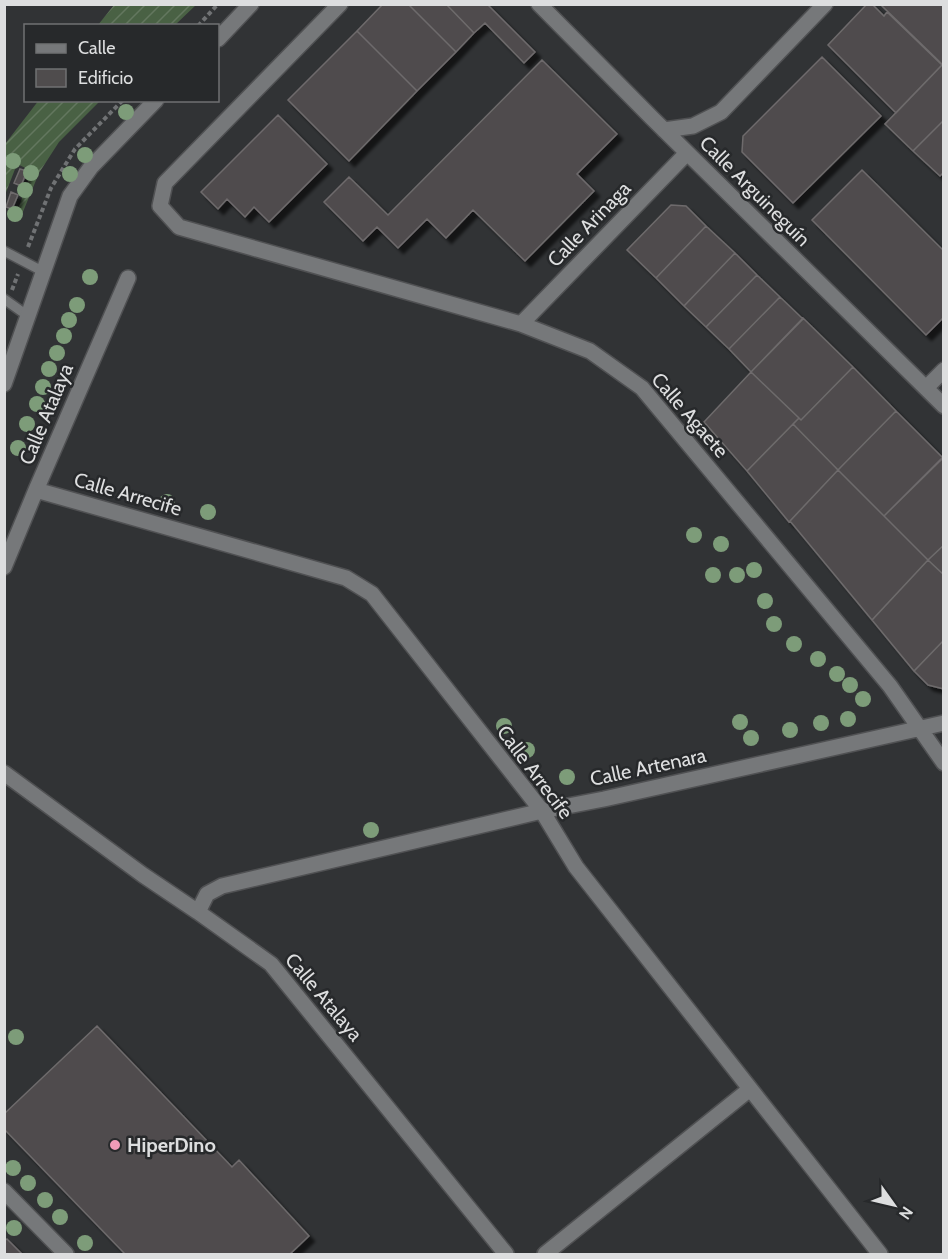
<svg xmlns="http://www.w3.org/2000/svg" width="948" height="1259" viewBox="0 0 948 1259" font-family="Cabin,sans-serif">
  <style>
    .garden { fill: url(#garden-furrows) }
    .building { fill: #4f4c4d; stroke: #6e6b6c; stroke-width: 1.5; filter: url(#shadow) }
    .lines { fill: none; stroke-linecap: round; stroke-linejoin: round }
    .service-casing { stroke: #505153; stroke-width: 12 }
    .minor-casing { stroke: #505153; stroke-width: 18 }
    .path { stroke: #707274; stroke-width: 4; stroke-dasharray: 4.5 3; stroke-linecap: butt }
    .service { stroke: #76787a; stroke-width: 9 }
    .minor { stroke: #76787a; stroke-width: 15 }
    .tree { fill: #7d9c79 }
    .poi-dot { fill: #ef9ab8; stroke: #27292b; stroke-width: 2 }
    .labels { text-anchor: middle; stroke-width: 5; stroke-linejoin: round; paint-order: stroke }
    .street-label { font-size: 20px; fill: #dddedf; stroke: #27292b }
    .poi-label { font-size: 20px; font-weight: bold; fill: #dddedf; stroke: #27292b; text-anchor: start }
  </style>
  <defs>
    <pattern id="garden-furrows" width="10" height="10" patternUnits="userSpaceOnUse" patternTransform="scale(1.5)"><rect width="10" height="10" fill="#496144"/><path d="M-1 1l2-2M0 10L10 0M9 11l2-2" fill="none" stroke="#63775f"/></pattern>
    <filter id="shadow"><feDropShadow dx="5.5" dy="5.5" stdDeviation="1.5" flood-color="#0009"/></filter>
  </defs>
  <rect width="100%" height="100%" fill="#313335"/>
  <path class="garden" d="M114,5V4L196,5L175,25H98Z
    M39,100L100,101L59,142L39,173L20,219L14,220L32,171L17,164L5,195V144Z"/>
  <path class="building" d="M383,4H408L456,52L417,91L357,31Z
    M408,4H446L474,33L456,52Z
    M446,4H487L535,52L524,63L485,23L474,33Z
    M867,4H872L884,16L887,12L942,65L896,113L828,45Z
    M883,4H944V66L882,6Z
    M357,31L417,91L349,161L288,100Z
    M822,57L881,116L793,203L742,152L743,136Z
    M542,60L617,134L577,174L594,191L525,261L473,210L446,238L427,219L398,248L377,227L363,241L324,202L349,177L388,215Z
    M942,65L944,66V120L913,151L885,124Z
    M278,115L327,164L269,222L254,207L245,217L227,199L218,209L201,192Z
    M944,120V172L940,176L913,151Z
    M20,169L27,171L21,186L14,183Z
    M862,170L944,251V319L943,318L926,335L812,220Z
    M11,192L18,195L12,209L6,207Z
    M671,205L686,206L706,226L656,278L627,250Z
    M706,226L735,253L684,306L656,278Z
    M735,253L757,275L706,327L684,306Z
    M757,275L780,297L729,349L706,327Z
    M780,297L803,319L751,372L729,349Z
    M803,318L853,367L801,420L751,372Z
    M853,367L896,411L838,470L793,424L799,418L801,420Z
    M751,372L799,418L747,471L704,422Z
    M896,411L943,458L884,516L838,470Z
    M793,424L838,470L789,522L747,471Z
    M944,456V545L928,560L884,516Z
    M838,470L928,560L872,620L790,521Z
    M944,545V575L928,560Z
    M928,560L944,575V640L914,671L872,620Z
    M944,640V689L928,685L914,671Z
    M97,1026L232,1167L239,1160L309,1236L290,1254H125L4,1129V1114Z
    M7,1239L22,1254H4V1241Z"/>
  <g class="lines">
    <defs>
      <path id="service" d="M4,251L44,272
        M4,299L28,316"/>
      <path id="minor" d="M340,4L165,183L160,206L179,227L521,324L590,351L642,388L890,686L944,763
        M539,4L652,118L944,406
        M218,39L251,4
        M664,130L693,126L721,112L825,4
        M521,324L687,153
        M4,384L70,196L91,167L156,100
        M926,388L944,370
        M36,490L346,578L372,594L542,811L576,867L880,1254
        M4,567L36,490L128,278
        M4,773L143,875L198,912L271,964L506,1254
        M198,912L207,894L222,886L542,811L604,799L944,723
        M4,1191L66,1254
        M545,1254L750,1089"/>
    </defs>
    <use href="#service" class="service-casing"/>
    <use href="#minor" class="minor-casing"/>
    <path class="path" d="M198,26L218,4
      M28,247L51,188L75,149L123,100
      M12,290L18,274"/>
    <use href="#service" class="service"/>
    <use href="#minor" class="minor"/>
  </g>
  <g class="tree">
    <circle cx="126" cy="112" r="8"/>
    <circle cx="85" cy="155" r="8"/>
    <circle cx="13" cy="161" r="8"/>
    <circle cx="31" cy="173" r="8"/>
    <circle cx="70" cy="174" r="8"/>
    <circle cx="25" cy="190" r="8"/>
    <circle cx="15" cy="214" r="8"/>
    <circle cx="90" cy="277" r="8"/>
    <circle cx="77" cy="305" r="8"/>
    <circle cx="69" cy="320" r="8"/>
    <circle cx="64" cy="336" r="8"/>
    <circle cx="57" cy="353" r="8"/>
    <circle cx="49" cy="369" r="8"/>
    <circle cx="43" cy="387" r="8"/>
    <circle cx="37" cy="404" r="8"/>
    <circle cx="27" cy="424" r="8"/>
    <circle cx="18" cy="448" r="8"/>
    <circle cx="167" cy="502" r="8"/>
    <circle cx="208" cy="512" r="8"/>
    <circle cx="694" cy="535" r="8"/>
    <circle cx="721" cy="544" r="8"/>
    <circle cx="754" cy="570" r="8"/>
    <circle cx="713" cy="575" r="8"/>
    <circle cx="737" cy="575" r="8"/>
    <circle cx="765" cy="601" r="8"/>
    <circle cx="774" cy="624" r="8"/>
    <circle cx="794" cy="644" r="8"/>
    <circle cx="818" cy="659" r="8"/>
    <circle cx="837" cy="674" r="8"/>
    <circle cx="850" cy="685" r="8"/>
    <circle cx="863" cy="699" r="8"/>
    <circle cx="848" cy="719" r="8"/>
    <circle cx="740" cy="722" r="8"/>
    <circle cx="821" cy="723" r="8"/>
    <circle cx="504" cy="726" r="8"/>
    <circle cx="790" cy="730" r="8"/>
    <circle cx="751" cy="738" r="8"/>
    <circle cx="527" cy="750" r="8"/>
    <circle cx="567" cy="777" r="8"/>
    <circle cx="371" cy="830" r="8"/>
    <circle cx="16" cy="1037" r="8"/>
    <circle cx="13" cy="1168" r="8"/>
    <circle cx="28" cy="1183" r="8"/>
    <circle cx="45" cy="1200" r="8"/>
    <circle cx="60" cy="1217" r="8"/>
    <circle cx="14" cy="1228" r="8"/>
    <circle cx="85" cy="1243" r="8"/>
  </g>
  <circle class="poi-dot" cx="115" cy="1145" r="6"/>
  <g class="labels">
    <g class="street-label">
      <text transform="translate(755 191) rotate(45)" y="7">Calle Arguineguín</text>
      <text transform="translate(589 224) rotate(-46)" y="7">Calle Arinaga</text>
      <text transform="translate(46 414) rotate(-67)" y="7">Calle Atalaya</text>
      <text transform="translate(690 415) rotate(49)" y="7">Calle Agaete</text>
      <text transform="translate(128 494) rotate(16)" y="7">Calle Arrecife</text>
      <text transform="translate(648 767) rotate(-12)" y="7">Calle Artenara</text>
      <text transform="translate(535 772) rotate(53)" y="7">Calle Arrecife</text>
      <text transform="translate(324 997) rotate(50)" y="7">Calle Atalaya</text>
    </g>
    <g class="poi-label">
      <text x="127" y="1152">HiperDino</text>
    </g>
  </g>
  <rect width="948" height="1259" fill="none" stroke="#dddedf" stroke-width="12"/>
  <rect x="24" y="24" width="195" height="78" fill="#27292b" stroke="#707173" stroke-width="1.5"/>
  <rect x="36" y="44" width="30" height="9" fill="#76787a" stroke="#707173" stroke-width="1.5"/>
  <text x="78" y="54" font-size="18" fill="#dddedf">Calle</text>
  <rect x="36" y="69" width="30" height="18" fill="#4f4c4d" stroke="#707173" stroke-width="1.5"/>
  <text x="78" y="84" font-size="18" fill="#dddedf">Edificio</text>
  <g transform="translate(894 1205) rotate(124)" stroke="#27292b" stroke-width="4.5" paint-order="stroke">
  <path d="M0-4.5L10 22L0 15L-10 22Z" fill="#dddedf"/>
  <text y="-9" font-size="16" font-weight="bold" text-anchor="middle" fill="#dddedf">N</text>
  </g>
</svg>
